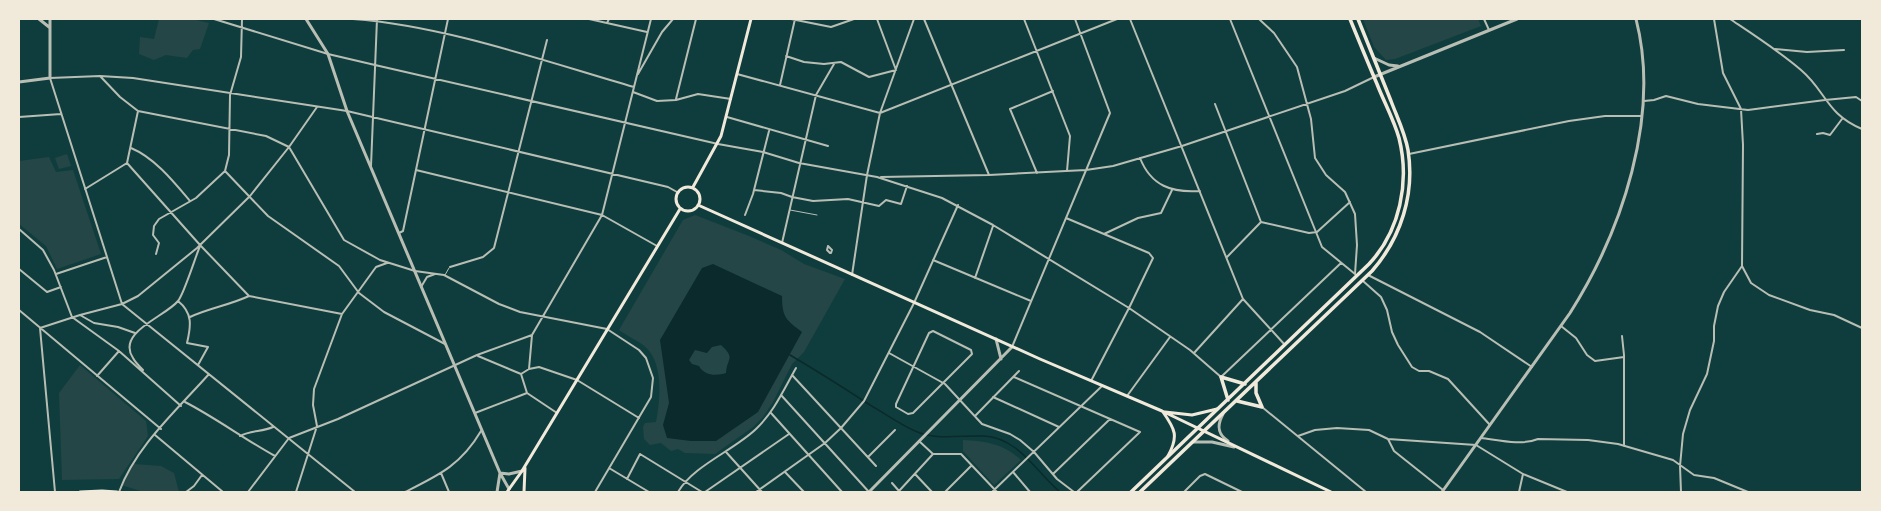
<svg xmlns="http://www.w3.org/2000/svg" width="1881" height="511" viewBox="0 0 1881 511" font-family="'Fira Sans',sans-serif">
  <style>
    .green { fill: #244646 }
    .water { fill: #0a2a2b; fill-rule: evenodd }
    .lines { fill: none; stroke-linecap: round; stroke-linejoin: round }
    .stream { stroke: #0a2a2b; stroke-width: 1.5 }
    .service { stroke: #b8beb3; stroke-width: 1 }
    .minor { stroke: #b8beb3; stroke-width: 2 }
    .tertiary { stroke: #b8beb3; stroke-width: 3 }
    .secondary { stroke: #f1e9da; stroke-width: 3 }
    .primary { stroke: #f1e9da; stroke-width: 3.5 }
  </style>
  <rect width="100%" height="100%" fill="#0f3d3e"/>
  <path class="green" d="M159,19H192L209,23L200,49L193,50L187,58L166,55L154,60L139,54L140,37L154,39Z
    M1363,19H1478L1481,26L1395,59L1386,60L1374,47Z
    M67,154L71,166L59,169L55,158Z
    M49,157L56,172L73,170L101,254L57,269L46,246L19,224V161Z
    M695,215L749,236L781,250L804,264L845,279L804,352L792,364L773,402L763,417L753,427L715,454L685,453L678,449L671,451L661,443L650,445L644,439L643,427L645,423L656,422C660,402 663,370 650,352C643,342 628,337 619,330L683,220Z
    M80,365L146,421L148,436L119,479L62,480L59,393Z
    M963,440C986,441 1004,444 1021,460L994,485L963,451Z
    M134,464L161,466L174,473L179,492H144L121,485Z"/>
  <path class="water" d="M713,264L782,296C782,317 786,320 802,332L758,412L716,441H691L667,438L663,425L669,403L660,340L702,268ZM721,345C736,359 727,357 726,373C717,376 704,376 699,366L692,364L689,360L695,350L707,353L712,347Z"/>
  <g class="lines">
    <path class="stream" d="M790,355C817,371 844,388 870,405C886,414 903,427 920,433C940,440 963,435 984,436C1019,438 1036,472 1060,492"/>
    <path class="service" d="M790,210L817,215
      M445,275L449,268"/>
    <path class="minor" d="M214,19L328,54L375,65L718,144L763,152L799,163L877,177L942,198L993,225L1129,308L1190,350L1221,377L1341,263
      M353,19C446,26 544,61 634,87
      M589,19L647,32
      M791,19L831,27L854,19
      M877,19L896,70
      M924,19L989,175
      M1024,19L1070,136L1067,171
      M1130,19L1243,299L1285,345
      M1230,19L1322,247L1355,274
      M1259,19L1274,33L1297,67L1311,119L1315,158L1326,175L1345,192L1355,214L1357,245L1355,274L1357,276
      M1484,19L1489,30
      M1730,19C1754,35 1779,51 1801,70C1826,91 1826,114 1862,129
      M607,23L609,19
      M1775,49L1807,52L1844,50
      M786,56L804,62L824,64L841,62L869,77L896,70
      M638,74L662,32L673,19
      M737,74L880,113L1117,19
      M100,76L120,97L138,111L266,136L289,147L344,240L380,260L415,271L444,275L499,304L520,312L607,329L639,350L646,358L653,378L651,397L595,492
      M780,85L795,19
      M633,92L657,101L676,100L698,94L731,99
      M676,99L696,19
      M1644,101L1654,100L1666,96L1698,104L1748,110L1825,100L1856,97L1862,101
      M1215,104L1261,222L1227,257
      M19,117L61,114
      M727,117L828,146
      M1817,134L1823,133L1830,135L1842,119
      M131,148C155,158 174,182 190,201
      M1409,154L1569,121L1605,116H1641
      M1140,158C1151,186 1172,193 1200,191
      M127,163L200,245L249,296L342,314
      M371,166L377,19
      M416,170L602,215L657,246
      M225,171L268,216L339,266L359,293L384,312L445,344
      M1037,173L1010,109L1053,91
      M881,177L989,175L1086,170L1113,166L1182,146L1345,91L1374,77
      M85,189L127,163L138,111
      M754,190L781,193L792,197L813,201L848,199L879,206L886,200L901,204L907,186
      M745,215L753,194L769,131
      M1066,218L1149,253L1153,258L1129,308L1091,381
      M1261,222L1309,233L1317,232L1350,202
      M19,229L43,250L54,270L72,317L119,351L181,406
      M399,233L403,231L448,19
      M1104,234L1138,218L1161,213L1172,190
      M782,243L816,95L834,64
      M828,246L832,250L831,253
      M828,246L827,250L830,253
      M156,254L159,243L153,235L154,226L159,219L196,198L225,171L229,155L230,95L241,57L242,19
      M933,260L1031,301
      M1742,266L1751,283L1769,295L1810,310L1834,315L1862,328
      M450,267L483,257L494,248L547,40
      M19,269L47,292L61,287
      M56,274L107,257
      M852,275L867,175L880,113L914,19
      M1368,275L1480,332L1532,367
      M975,278L993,226
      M1363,281L1381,297L1387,310L1392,332L1398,345L1412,367L1419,371H1429L1448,379L1490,425
      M421,287L427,277L435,274
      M178,301C193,313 191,326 187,343L208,347L198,365
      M19,310L161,429
      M80,315L94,323L118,327L135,333
      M190,317C209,308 230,305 249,296
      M1561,326L1576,338L1587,355L1595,361L1624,357
      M40,328L80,315L122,304L138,296L197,248L250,196L289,147L317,107
      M40,328L55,492
      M933,331L971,350L972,354L913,413L908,414L896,407V404L929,333Z
      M1622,336L1624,355V446
      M1012,347L1110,113L1075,19
      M889,353L945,384L982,424L1010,434L1020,440L1034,452L1057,479L1074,492
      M1194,353L1243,299
      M478,356L521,374
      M529,369L532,335
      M143,370C139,366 135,362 133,358C116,332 165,317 178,301C184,294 195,258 200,246
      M521,374L529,369L539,367L577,380L639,418
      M521,374L527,393
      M792,375L876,466
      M97,376L119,351
      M1014,377L1140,432L1077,492
      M781,395L869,492
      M1127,396L1170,337
      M993,397L1059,427
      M185,402C216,418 244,439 275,456
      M1262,407L1366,492
      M475,413L527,393L557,413
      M771,413L842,492
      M975,416L1019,371
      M155,435L223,492
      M240,436C251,430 262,432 273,427
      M1298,436L1315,430L1337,428L1369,430L1388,439L1476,445L1523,474L1519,492
      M1481,438C1498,440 1521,446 1538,439L1588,440L1618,444L1673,460L1694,475L1714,478L1748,492
      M1388,439L1394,451L1443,490
      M919,441L933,454H961L997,492
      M726,452L762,492
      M868,457L895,430
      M609,468L649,492
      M785,472L804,492
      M1013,472L1030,492
      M441,473L449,492
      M915,474L932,492
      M1053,474L1110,419
      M1523,474L1567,492
      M627,479L640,454L702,492
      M892,483L899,491
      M899,491L933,454
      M119,492C136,446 177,410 209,374
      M186,492L194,486L202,475
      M248,492L289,438L338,419L477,355L532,335L602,215L651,19
      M296,492L317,426L313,405L314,389L342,314L376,267L387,263
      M355,492L122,304L50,78L100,76L133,78L347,111L668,187L677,192
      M405,492C439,475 461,465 481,431
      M678,492C694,465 733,451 756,429C774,412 784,389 796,368
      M705,492L789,434
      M756,492L825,443L841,428L864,401L914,303L958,205
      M945,492L971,466
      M992,492L1102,386
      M1184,492L1200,476L1205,474L1242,492
      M1681,492L1680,466L1683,434L1690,410L1707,374L1714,341V326L1718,306L1724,292L1742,266L1743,145L1741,109L1723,73L1714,19"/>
    <path class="tertiary" d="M39,19L49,27
      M306,19L328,54L347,111L500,473L509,489
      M1374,58L1389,65L1398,66
      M1374,77L1517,19
      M19,82L50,78V19
      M996,339L1001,359
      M1223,414C1217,425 1217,434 1228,441
      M1193,442H1212L1234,447
      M500,473L509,474L522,471
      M497,492L500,473
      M869,492L1012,347
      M1442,492L1570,313C1622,231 1661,116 1636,19"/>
    <path class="secondary" d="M676 199a12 12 0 1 1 24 0a12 12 0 1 1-24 0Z
      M693,187L721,136L751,19
      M698,205L1040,359L1162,411L1331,492
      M1163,412C1175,429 1179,436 1168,456
      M1165,412L1192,415L1217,409
      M80,492L102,491L117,492
      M507,492L522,471L680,209
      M524,492L525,468"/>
    <path class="primary" d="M1221,377L1245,384
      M1221,377L1228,400
      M1256,382V393L1262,407
      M1237,401L1262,407
      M1131,492L1369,264C1400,231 1410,182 1399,138C1394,120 1384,102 1377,84C1368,63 1359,41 1350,19
      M1140,492L1372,271C1401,238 1415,194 1408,150C1405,133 1397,117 1391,101C1380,74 1369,46 1358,19"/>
  </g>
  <rect width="1881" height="511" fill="none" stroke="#f1e9da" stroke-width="40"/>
</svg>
